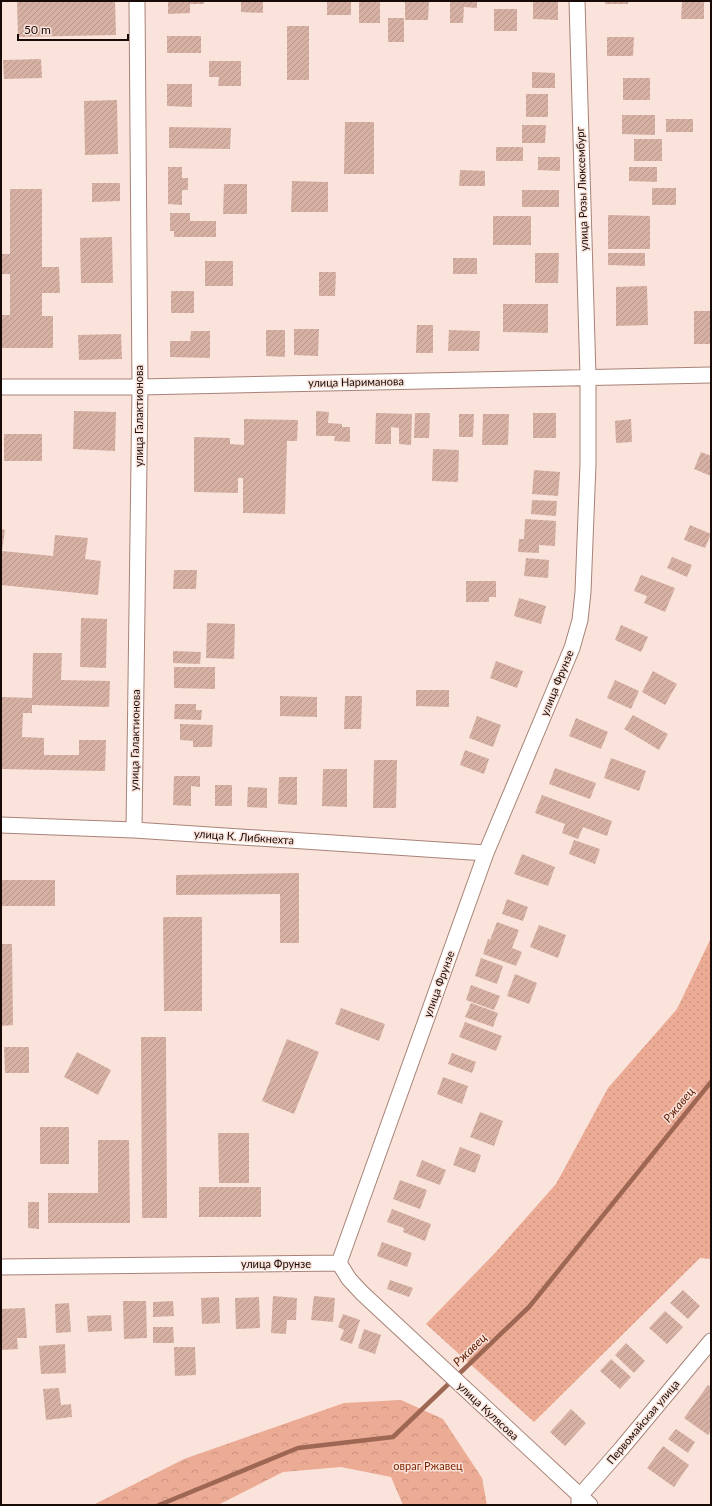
<svg xmlns="http://www.w3.org/2000/svg" width="712" height="1506" viewBox="0 0 712 1506" font-family="Lato,sans-serif">
  <style>
    .green { fill: url(#green-dots) }
    .forest { fill: url(#forest-crowns) }
    .lines { fill: none; stroke-linecap: round; stroke-linejoin: round }
    .stream { stroke: #9e6754; stroke-width: 4.5 }
    .building { fill: url(#building-hatch) }
    .street-casing { stroke: #a78377; stroke-width: 17 }
    .street { stroke: #fff; stroke-width: 15 }
    .labels { text-anchor: middle; stroke-width: 3; stroke-linejoin: round; paint-order: stroke }
    .street-label { font-size: 11px; fill: #180b07; stroke: #fae3db }
    .park-label { font-size: 11px; fill: #7c2600; stroke: #fae3db }
    .water-label { font-size: 12px; font-style: italic; fill: #5e1c01; stroke: #fae3db }
  </style>
  <defs>
    <pattern id="green-dots" width="8" height="8" patternUnits="userSpaceOnUse"><rect width="8" height="8" fill="#ecab95"/><path d="M2 2h.1M6 6h.1" fill="none" stroke="#ca927f" stroke-width="1.8" stroke-linecap="round"/></pattern>
    <pattern id="forest-crowns" width="20" height="18" patternUnits="userSpaceOnUse"><rect width="20" height="18" fill="#ecab95"/><path d="M2 6a3 3 0 1 1 6 0M12 15a3 3 0 1 1 6 0" fill="none" stroke="#ca927f"/></pattern>
    <pattern id="building-hatch" width="6" height="6" patternUnits="userSpaceOnUse"><rect width="6" height="6" fill="#d6b0a3"/><path d="M-1 1l2-2M0 6l6-6M5 7l2-2" fill="none" stroke="#b7968b"/></pattern>
  </defs>
  <rect width="100%" height="100%" fill="#fae3db"/>
  <path class="green" d="M711,938V1259L700,1258L534,1422L426,1324L495,1253L556,1184L608,1088L677,1009Z"/>
  <path class="forest" d="M401,1400L443,1419L482,1478L487,1505H403L391,1477L341,1467L283,1472L218,1505H93L184,1459L344,1403Z"/>
  <g class="lines">
    <path class="stream" d="M159,1505L298,1448L393,1437L529,1307L711,1082"/>
  </g>
  <path class="building" d="M17,1H115L116,35L18,37Z
    M168,1H204V4H190V13L168,14Z
    M241,1H263V13L241,12Z
    M327,1H351V15H327Z
    M359,1H380V23H359Z
    M405,1H429L428,20H405Z
    M450,1H477V8L464,7L463,23H450Z
    M533,1H558V20L533,19Z
    M605,1H628V4H605Z
    M682,1H704V19H681Z
    M494,9H517V31H494Z
    M388,18H404V42H388Z
    M287,26H309V80H287Z
    M167,36H201V53H167Z
    M607,37H634L633,56H607Z
    M41,59L42,78L4,79L3,60Z
    M209,61H241V86H218L219,77H209Z
    M532,72L555,73V88H532Z
    M623,78H650V100H623Z
    M167,84H192V107L167,106Z
    M526,94H548V117H526Z
    M117,100L118,154L85,155L84,101Z
    M622,115H655V135L622,134Z
    M666,119H693V132H666Z
    M345,122H374V174H344Z
    M522,125H546L545,143H522Z
    M169,127L231,128L230,149L169,148Z
    M634,139H662V161H634Z
    M496,147H523V161H496Z
    M538,157H560V171L538,170Z
    M168,167H182V178H188V190H182V205L168,204Z
    M629,167H657V182L629,181Z
    M460,170L485,171V186H459Z
    M292,181L328,182V212H291Z
    M92,183H120V201L92,202Z
    M224,184H247V214H223Z
    M652,188H676V205H652Z
    M10,189H42V267H59L60,293H42V316H53V348H1V315H10V274H1V254H10Z
    M522,190H559V207H522Z
    M170,213H190V221H216V237H174V231H170Z
    M608,215L650,216V249H608Z
    M493,216H531V245H493Z
    M112,237L113,283H81L80,238Z
    M535,253H559L558,283H535Z
    M608,253H645V266L608,265Z
    M453,258H477V274H453Z
    M205,261H233V286H205Z
    M319,272H336L335,296H319Z
    M647,286L648,325L616,326V287Z
    M171,291H194V313H171Z
    M503,304H548V333L503,332Z
    M694,311H711V344H694Z
    M417,325H433V353H416Z
    M294,329H319L318,356L294,355Z
    M266,330H285V357L266,356Z
    M449,330L480,331L479,351H448Z
    M191,331H210V358L170,357V341H190Z
    M121,334L122,359L79,360L78,335Z
    M74,411L116,412L115,451L73,449Z
    M316,411L329,412L328,423L342,424V427H350V442L334,441L335,436H316Z
    M376,413L412,414L411,445L399,444V428L391,427V444H375Z
    M415,413H430L429,438H414Z
    M533,413H556V438H533Z
    M459,414H474L473,437H459Z
    M483,414H509L508,445H482Z
    M244,419L298,420L297,441H287L285,514L243,513V478H238V493L194,492V437L230,438V444L244,445Z
    M631,419L632,442L616,443L615,421Z
    M4,434H42V461H4Z
    M433,449L459,450L458,482L432,481Z
    M701,452L711,456V476L694,469Z
    M534,470L560,472L558,496L532,494Z
    M532,500L557,501L556,516L531,514Z
    M525,519L556,521L555,546L539,545V553L518,552L519,539H524Z
    M690,525L711,534L705,548L684,540Z
    M1,529L5,530L2,551L53,556L55,535L88,538L85,559L101,561L98,595L1,585Z
    M672,557L692,565L687,577L667,568Z
    M526,558L549,560L548,578L524,576Z
    M174,570H197L196,589H173Z
    M641,575L675,588L665,612L644,603L647,596L634,591Z
    M466,581H496V597H489V602H466Z
    M519,598L546,606L541,624L514,616Z
    M81,618L107,619L106,668L80,667Z
    M207,623L235,624L234,659L206,658Z
    M621,625L648,637L641,652L615,640Z
    M173,651L201,652L200,664L173,663Z
    M33,653H62L61,680L110,681L109,707L32,705V713H23L22,737L44,738V755H79V740H106L105,771L1,769V697L32,698Z
    M496,661L523,671L517,688L490,678Z
    M174,667H215V689L174,688Z
    M653,671L677,684L665,705L642,692Z
    M615,680L639,691L631,709L607,698Z
    M416,690H449V707L416,706Z
    M280,696L317,697V717L280,716Z
    M345,696H362L361,729H344Z
    M175,704H196V710H202L201,720L174,719Z
    M633,715L668,734L659,750L624,729Z
    M477,716L501,725L493,747L469,738Z
    M576,718L608,732L601,749L569,736Z
    M180,724L213,725L212,747H193V741L180,740Z
    M465,750L489,759L484,774L460,765Z
    M611,758L646,771L639,791L604,778Z
    M374,760H397L396,808H373Z
    M555,768L596,783L590,799L549,784Z
    M323,769H347V807L322,806Z
    M174,776H200V787L191,786V806L173,805Z
    M279,777H297V805L278,804Z
    M215,785H232V806H215Z
    M248,787L267,788V808L247,807Z
    M542,795L612,821L607,836L583,827L578,839L562,833L565,824L535,813Z
    M574,840L600,849L595,864L569,854Z
    M522,854L555,867L548,886L514,874Z
    M299,873V943H280V894L176,895V875Z
    M1,880H55V906H1Z
    M507,899L528,907L523,921L502,914Z
    M163,917H202V1011H164Z
    M497,922L519,930L512,948L522,952L516,966L483,954L488,939L490,940Z
    M539,925L566,935L558,958L530,947Z
    M1,944H12L13,1025L1,1026Z
    M481,958L503,966L497,984L475,976Z
    M515,974L537,983L529,1004L507,996Z
    M471,985L500,996L494,1010L466,1000Z
    M471,1003L498,1013L493,1027L465,1017Z
    M341,1008L385,1024L379,1041L335,1024Z
    M465,1022L502,1036L496,1051L459,1037Z
    M141,1037H166L167,1218H142Z
    M287,1039L319,1052L294,1114L262,1101Z
    M4,1047H29V1073H5Z
    M77,1052L111,1070L98,1095L64,1077Z
    M452,1053L476,1062L472,1073L448,1064Z
    M443,1077L468,1086L462,1104L437,1094Z
    M480,1112L503,1121L494,1146L470,1137Z
    M40,1127H69V1164H40Z
    M218,1133H249V1183H219Z
    M98,1140H129L130,1223H48V1193H98Z
    M460,1147L481,1155L475,1173L453,1165Z
    M422,1160L446,1170L440,1185L416,1176Z
    M400,1180L427,1190L420,1209L393,1199Z
    M199,1187H261V1217H199Z
    M28,1202H39V1229L28,1228Z
    M392,1209L431,1224L425,1241L403,1232L404,1228L387,1222Z
    M382,1242L412,1253L407,1267L377,1256Z
    M390,1280L413,1288L409,1297L387,1289Z
    M683,1290L700,1306L688,1319L670,1303Z
    M273,1296L297,1298L296,1320H287L286,1334L271,1333Z
    M314,1296L335,1298L333,1322L311,1320Z
    M219,1297L220,1323L202,1324L201,1298Z
    M259,1297L260,1328L236,1329L235,1298Z
    M123,1301H146L147,1338L124,1339Z
    M173,1301L174,1316L153,1317V1302Z
    M69,1303L71,1332L56,1333L55,1304Z
    M25,1308L27,1338H17L18,1349L1,1350V1309Z
    M665,1311L683,1327L667,1344L649,1328Z
    M343,1314L360,1320L352,1344L340,1340L344,1330L338,1327Z
    M111,1315L112,1331L88,1332L87,1316Z
    M153,1327H173L174,1343H153Z
    M364,1329L381,1335L375,1354L358,1348Z
    M626,1343L645,1361L634,1373L615,1355Z
    M65,1344L66,1373L41,1374L39,1346Z
    M174,1347H195L196,1375L175,1376Z
    M611,1359L631,1377L620,1389L600,1371Z
    M708,1385L711,1387V1430L708,1435L684,1418Z
    M59,1388L61,1405L71,1404L72,1417L46,1420L43,1389Z
    M571,1409L586,1423L565,1446L550,1432Z
    M676,1429L695,1442L688,1453L668,1439Z
    M663,1446L689,1465L674,1487L647,1468Z"/>
  <g class="lines">
    <defs>
      <path id="street" d="M1,387H140L711,375
        M1,825L134,830L486,853
        M134,830L140,387L137,1
        M339,1263L486,853L572,648L580,620L583,592L588,464V376L577,1
        M339,1263L349,1279L362,1293L590,1505
        M1,1267L339,1263
        M579,1505V1497L621,1449L711,1341"/>
    </defs>
    <use href="#street" class="street-casing"/>
    <use href="#street" class="street"/>
  </g>
  <g class="labels">
    <g class="street-label">
      <text transform="translate(582 189) rotate(-92)" y="4">улица Розы Люксембург</text>
      <text transform="translate(356 382) rotate(-1)" y="4">улица Нариманова</text>
      <text transform="translate(139 416) rotate(-90)" y="4">улица Галактионова</text>
      <text transform="translate(557 683) rotate(-68)" y="4">улица Фрунзе</text>
      <text transform="translate(135 740) rotate(-89)" y="4">улица Галактионова</text>
      <text transform="translate(244 837) rotate(4)" y="4">улица К. Либкнехта</text>
      <text transform="translate(439 984) rotate(-70)" y="4">улица Фрунзе</text>
      <text x="276" y="1268">улица Фрунзе</text>
      <text transform="translate(488 1411) rotate(43)" y="4">улица Кулясова</text>
      <text transform="translate(643 1422) rotate(-50)" y="4">Первомайская улица</text>
    </g>
    <g class="park-label">
      <text x="428" y="1470">овраг Ржавец</text>
    </g>
    <g class="water-label">
      <text transform="translate(679 1105) rotate(-51)" y="4">Ржавец</text>
      <text transform="translate(470 1350) rotate(-44)" y="4">Ржавец</text>
    </g>
  </g>
  <rect width="712" height="1506" fill="none" stroke="#180b07" stroke-width="4"/>
  <path d="M18 34v6h110v-6" fill="none" stroke="#180b07" stroke-width="2"/>
  <text x="24" y="34" font-size="12" fill="#180b07" stroke="#fae3db" stroke-width="3" paint-order="stroke">50 m</text>
</svg>
